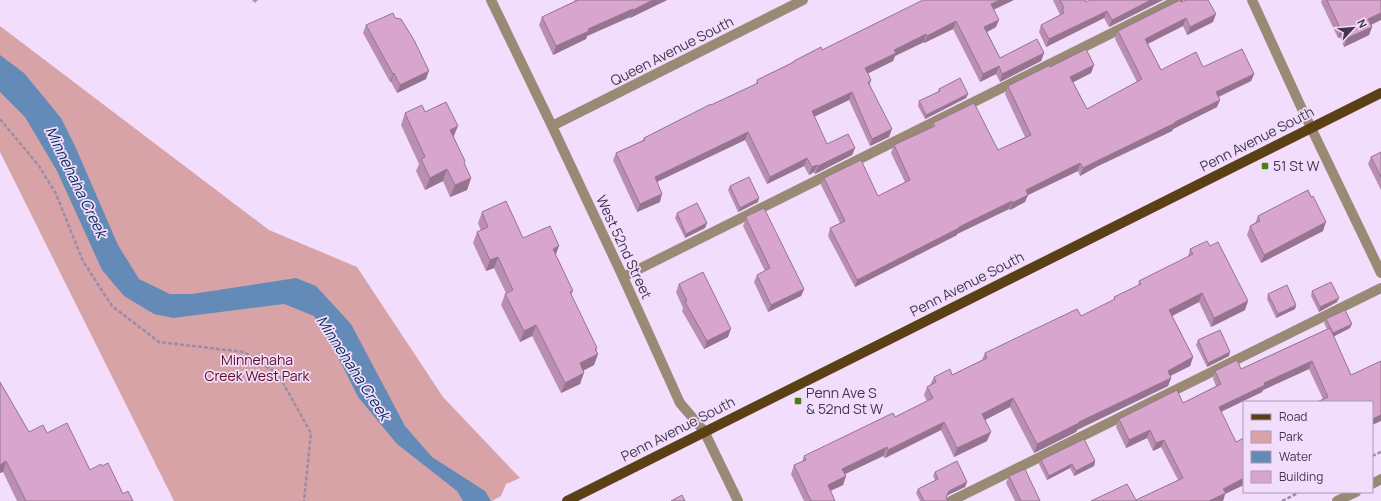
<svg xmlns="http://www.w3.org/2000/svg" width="1381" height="501" viewBox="0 0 1381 501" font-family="Manrope,sans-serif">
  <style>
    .green { fill: #d8a3a7 }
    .water { fill: #648bb8 }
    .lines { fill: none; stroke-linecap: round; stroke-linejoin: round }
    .path { stroke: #9d8ca7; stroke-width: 2.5; stroke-dasharray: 4 2; stroke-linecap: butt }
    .minor { stroke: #9a8a75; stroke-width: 10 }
    .major { stroke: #5b3f15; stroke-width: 10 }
    .wall { fill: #b98eb1 }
    .shaded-wall { fill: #967490 }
    .building { fill: #d7a5ce; stroke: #967490 }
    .poi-dot { fill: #497e11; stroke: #f2ddfd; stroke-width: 1.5 }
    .labels { text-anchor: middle; stroke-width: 3.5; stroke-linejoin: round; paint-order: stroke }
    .street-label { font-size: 14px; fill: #43354a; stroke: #f2ddfd }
    .poi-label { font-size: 14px; fill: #43354a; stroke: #f2ddfd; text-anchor: start }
    .park-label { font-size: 14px; fill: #5e0f22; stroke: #f2ddfd }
    .water-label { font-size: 15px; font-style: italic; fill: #002a54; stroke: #f2ddfd }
  </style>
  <rect width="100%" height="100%" fill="#f2ddfd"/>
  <path class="green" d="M0,26L269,230L357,267L443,397L520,478L506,484L501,496L492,501H174L0,152Z"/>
  <path class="water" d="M0,55L24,73L61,118L75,146L118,245L139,279L170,294H192L296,278L316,286L351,324L405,426L432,457L485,491L491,501H463L457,491L397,444L358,397L329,339L314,316L284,304L173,318L154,314L124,296L102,270L57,171L25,117L0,92Z"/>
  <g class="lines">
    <path class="path" d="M0,119L39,166L56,194L83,261L112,306L159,342L244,352L278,374L311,433L304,501
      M1372,456L1381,452
      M1282,501L1300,492"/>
    <path class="minor" d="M491,0L552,126L623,277L680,403L704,431L738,501
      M1252,0L1302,109L1381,273
      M552,126L803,0
      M623,277L1178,0
      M1372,484L1381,479
      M951,501L1381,288
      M1337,501L1356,492"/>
    <path class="major" d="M567,501L1381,93"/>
  </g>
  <path class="wall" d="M252,0H258L255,3Z
    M574,0H667L630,18V17L587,36L586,39L553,55L539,25L542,17L575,1Z
    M1053,0H1085L1086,2L1089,0H1163L1109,27L1104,18L1046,47L1039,32L1041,25L1060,15Z
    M1322,0H1381L1371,25L1372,27L1369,35L1344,47L1340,37L1338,38L1321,2Z
    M1181,2L1213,22L1187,35L1183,26L1148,44L1161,70L1203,67L1254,74L1251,81L1219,97L1217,107L1173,129L1172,131L1098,166L1080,176L1078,171L1028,195L1025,202L1010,210L1009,209L957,234V235L855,287L828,236L830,228L840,223L821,185L824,178L878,196L905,182L891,153L894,145L932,127L933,123L998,150L1025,137L1005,94L1008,86L1050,67L1094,65L1091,73L1073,82L1087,109L1137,82L1115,39L1118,31Z
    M994,9L996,27L987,32L1000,58L1044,53L1041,61L1000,82L996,74L980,82L953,29L924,43V42L895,56L893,61L868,73L871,80L870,85L889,137L870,146L849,100L814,117L827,144L855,148L852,155L815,174L814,172L809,175L804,166L767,184L745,140L657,182L660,202L637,212L613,160L616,153L643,140L644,138L756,84L757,80L793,62L794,61L822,50Z
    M395,18L426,79L397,93L391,82H390L363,33L366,25Z
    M939,89L968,94L966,98L925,119L918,106L919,101L938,92Z
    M425,112L454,137L464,163L471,178L467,190L450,197L443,181L425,190L416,171L419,164L401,125L405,113Z
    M1381,152V190L1368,164L1371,157Z
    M730,186L758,202L738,212L728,190Z
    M482,212L523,238L555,255L573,291L571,295L598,354L594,365L583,371L580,384L561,393L532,336L520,342L501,305L505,294L506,293L494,268L486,271L473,243L477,232L481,231L478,223Z
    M677,213L707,223L705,228L685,238L675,218Z
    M747,216L804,289L801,296L768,312L754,282L757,275L765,271L743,226Z
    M1258,216L1323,231L1261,263L1247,235L1250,226L1255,223Z
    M1190,249L1245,310L1211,327L1199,302L1172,316L1193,357L1190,366L1170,376L1171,378L1168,386L1077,430L1076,432L1034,453L1010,407L985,420L987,441L954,457L941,430L885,458L883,456L845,474L846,476L843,485L830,491L835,501H804L791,474L794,465L802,462L804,456L895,417L927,401L924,395L927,387L930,385L934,377L952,375L982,360L985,353L1081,316L1114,300V297L1138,286L1139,281L1188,257Z
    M679,284L728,337L704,349L682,311L683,308L676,292Z
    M1312,291L1337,302L1319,312L1311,296Z
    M1268,294L1296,305L1295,309L1276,318L1267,299Z
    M1326,319L1350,328L1333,336L1351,375L1381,421L1323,399L1309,369L1263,390L1262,392L1221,412L1225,494L1223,501H1091L1136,500L1178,480L1161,447L1153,451L1147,438L1126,448L1116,427L1119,419L1183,403L1216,386L1213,379L1215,371L1241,369L1327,329L1324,323Z
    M1198,340L1229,356L1207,367L1196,345Z
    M0,382L29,432L47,433L90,470L123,494L133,501H17L3,472L0,473Z
    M1041,460L1095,461L1094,466L1074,476L1070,468L1047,480L1039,464Z
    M935,472L967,482L965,487L948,495L946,498L947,500L949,501H920L916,493L918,489L935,480L933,476Z
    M1009,476L1040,501H1015L1006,483Z"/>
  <path class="shaded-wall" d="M653,0H667L630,18L633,10Z
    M1000,0H1014L989,12L991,4Z
    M1151,0H1163L1109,27L1112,20Z
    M633,9L630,17L587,36L586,39L553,55L556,46L588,29Z
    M1107,11L1104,18L1046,47L1049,39Z
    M1381,13V20L1365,28L1368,19Z
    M1216,14L1213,22L1187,35L1190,27Z
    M1186,18L1183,26L1143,46L1145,39Z
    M999,20L996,27L981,35L984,27Z
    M956,21L953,29L924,43L927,36Z
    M1372,27L1369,35L1344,47L1347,38Z
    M1343,29L1340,37L1338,38L1341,30Z
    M926,34L924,42L895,56L893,61L863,76L865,68L894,50Z
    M1044,53L1041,61L1000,82L1002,74Z
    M1094,65L1091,73L1068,85L1070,77Z
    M999,66L996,74L980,82L983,74Z
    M429,71L426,79L397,93L400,85Z
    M394,73L391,82H390L393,74Z
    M1254,74L1251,81L1213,99L1216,92Z
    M852,92L849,100L809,119L812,111Z
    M968,94L966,98L925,119L926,115Z
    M1220,100L1217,107L1173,129L1172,131L1098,166L1080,176L1083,168L1101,159Z
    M458,126L453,138L450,130Z
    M892,129L889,137L870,146L872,139Z
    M748,132L745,140L652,184L655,177Z
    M855,148L852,155L815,174L818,166Z
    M807,158L804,166L767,184L770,177Z
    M1080,163L1078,171L1028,195L1025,202L1010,210L1012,203L1026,190Z
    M817,165L814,172L809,175L812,167Z
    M447,169L443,181L425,190L430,178Z
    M471,178L467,190L450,197L455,185Z
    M662,194L660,202L637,212L640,204Z
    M759,198L758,202L738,212L740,208Z
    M1012,201L1009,209L957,234V235L855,287L857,280L959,227Z
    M1326,222L1323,231L1261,263L1264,255Z
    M707,223L705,228L685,238L686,234Z
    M559,246L555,257L553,249Z
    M498,257L494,268L486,271L490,260Z
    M804,289L801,296L768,312L771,305Z
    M1202,293L1199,302L1166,319L1169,310Z
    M1339,298L1337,302L1319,312L1320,307Z
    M1248,301L1245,310L1211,327L1214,318Z
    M1296,305L1295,309L1276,318L1278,314Z
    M1352,324L1350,328L1331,338L1333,333Z
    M536,325L532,336L520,342L524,331Z
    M731,329L728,337L704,349L707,341Z
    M597,348L593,357L598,354L594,365L576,374L580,363L595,349Z
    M1230,352L1229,356L1207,367L1208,363Z
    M1193,357L1190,366L1164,379L1168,371Z
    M1312,361L1309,369L1263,390L1262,392L1216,414L1219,407L1264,383Z
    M584,373L580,384L561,393L565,383Z
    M1171,378L1168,386L1077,430L1076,432L1034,453L1037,444L1079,422Z
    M1013,398L1010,407L979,423L982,414Z
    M1381,415V421L1372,425V419Z
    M944,422L941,430L885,458L888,450Z
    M1150,430L1147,438L1126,448L1129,440Z
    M991,432L987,441L954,457L957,448Z
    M1164,440L1161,447L1153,451L1156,443Z
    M887,447L883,456L839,477L842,469Z
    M6,461L3,472L0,473V465Z
    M1095,461L1094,466L1074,476L1076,471Z
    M1072,464L1070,468L1047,480L1049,476Z
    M846,476L843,485L824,494L828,485Z
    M1244,478V485L1225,494L1223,501H1209L1223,489Z
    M967,482L965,487L948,495L945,501L949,491Z"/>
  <path class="building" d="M578,0H653L633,10V9L588,29L589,31L556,46L542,17Z
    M923,0H1000L991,4L999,20L984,27L1000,58L1037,39L1044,53L1002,74L999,66L983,74L956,21L927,36L926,34L894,50L896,53L865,68L871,80L868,82L892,129L872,139L852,92L812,111L827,144L848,134L855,148L818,166L817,165L812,167L807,158L770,177L748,132L655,177L662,194L640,204L616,153L645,140L644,138L711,104V105L758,83L757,80L794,62V61L821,47L822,50Z
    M1060,0H1085L1086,2L1089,0H1151L1112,20L1107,11L1049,39L1041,25L1064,13L1062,9L1064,8Z
    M1180,0L1181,2L1186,0H1208L1216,14L1190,27L1186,18L1145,39L1161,70L1196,52L1203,67L1242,49L1254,74L1216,92L1220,100L1175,122V123L1101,159L1083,168L1080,163L1026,190L1028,195L1012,203V201L959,227V228L857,280L830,228L845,221L824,178L861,160L878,196L910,180L894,145L935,126L933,123L974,103L998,150L1031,135L1008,86L1050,65V67L1086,49L1094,65L1070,77L1087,109L1142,79L1118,31Z
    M1327,0H1381V13L1368,19L1372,27L1347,38L1343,29L1341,30Z
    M393,13L395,18L401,19L414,40L429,71L400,85L394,73L393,74L366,25Z
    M960,78L968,94L926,115L919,101L940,91L939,89Z
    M446,102L458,126L450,130L465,161L464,163L471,178L455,185L447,169L430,178L421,159L425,157L405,113L422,105L425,112Z
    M1381,152V177L1371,157Z
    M749,177L759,198L740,208L730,186Z
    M1308,190L1311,197L1313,196L1326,222L1264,255L1250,226L1260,221L1258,216Z
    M506,201L523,238L550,226L559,246L553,249L573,291L570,292L597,348L595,349L598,354L580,363L584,373L565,383L536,325L524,331L505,294L513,290L498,257L490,260L477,232L488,227L482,212Z
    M697,203L707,223L686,234L677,213Z
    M764,208L804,289L771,305L757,275L770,268L746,218L747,216Z
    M1207,241L1210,246L1218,242L1248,301L1214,318L1202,293L1169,310L1193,357L1168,371L1171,378L1079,422V423L1037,444L1013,398L982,414L991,432L957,448L944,422L888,450L887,447L842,469L846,476L828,485L835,501H811L794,465L806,460L804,456L893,413L895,417L933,398L927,387L936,382L934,377L950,369L952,375L987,358L985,353L1077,309L1081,316L1115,299L1114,297L1141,284L1139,281L1193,254L1190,249Z
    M703,272L731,329L707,341L685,302L687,301L679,284Z
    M1331,282L1339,298L1320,307L1312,291Z
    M1287,285L1296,305L1278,314L1268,294Z
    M1345,310L1352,324L1333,333L1326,319Z
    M1330,328L1351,375L1381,361V415L1372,419V402H1317L1328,397L1312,361L1264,383L1265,385L1219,407L1236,442L1244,438V478L1223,489L1226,493L1209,501H1091L1127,484L1136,500L1183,478L1164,440L1156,443L1150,430L1129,440L1119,419L1177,390L1183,403L1221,384L1215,371L1237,360L1241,369Z
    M1220,330L1230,352L1208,363L1198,340Z
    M0,382L29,432L43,425L47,433L67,423L90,470L101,464L102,466L108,463L123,494L128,491L133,501H26L6,461L0,465Z
    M1084,439L1095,461L1076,471L1072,464L1049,476L1041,460Z
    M957,461L967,482L949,491L946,497L947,500L949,501H924L918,489L938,479L935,472Z
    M1025,469L1040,501H1021L1009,476Z
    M682,495L685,501H671Z"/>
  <g class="poi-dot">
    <rect x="1261" y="162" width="8" height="8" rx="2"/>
    <rect x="794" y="397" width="8" height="8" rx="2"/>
  </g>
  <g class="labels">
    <g class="street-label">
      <text transform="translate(672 51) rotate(-27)" y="5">Queen Avenue South</text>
      <text transform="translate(1257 139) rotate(-27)" y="5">Penn Avenue South</text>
      <text transform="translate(624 247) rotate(65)" y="5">West 52nd Street</text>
      <text transform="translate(967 284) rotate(-27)" y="5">Penn Avenue South</text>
      <text transform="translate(678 429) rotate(-27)" y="5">Penn Avenue South</text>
    </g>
    <g class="poi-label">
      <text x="1273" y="171">51 St W</text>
      <text x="806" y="398">Penn Ave S<tspan x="806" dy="16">&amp; 52nd St W</tspan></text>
    </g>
    <g class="park-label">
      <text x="257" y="365">Minnehaha<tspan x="257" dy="16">Creek West Park</tspan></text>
    </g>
    <g class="water-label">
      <text transform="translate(76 182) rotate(64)" y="5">Minnehaha Creek</text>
      <text transform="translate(353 368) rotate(57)" y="5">Minnehaha Creek</text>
    </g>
  </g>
  <rect x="1243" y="401" width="130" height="92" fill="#f2ddfd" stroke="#ac9ab5"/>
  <rect x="1251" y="414" width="20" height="6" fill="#5b3f15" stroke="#ac9ab5"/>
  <text x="1279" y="421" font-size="12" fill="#43354a">Road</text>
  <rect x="1251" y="431" width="20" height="12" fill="#d8a3a7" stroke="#ac9ab5"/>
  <text x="1279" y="441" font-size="12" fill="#43354a">Park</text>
  <rect x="1251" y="451" width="20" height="12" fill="#648bb8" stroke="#ac9ab5"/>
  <text x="1279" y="461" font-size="12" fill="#43354a">Water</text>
  <rect x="1251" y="471" width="20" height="12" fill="#d7a5ce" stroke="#ac9ab5"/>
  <text x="1279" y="481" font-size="12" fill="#43354a">Building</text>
  <g transform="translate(1353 28) rotate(64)" stroke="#f2ddfd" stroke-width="3" paint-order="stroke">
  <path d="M0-3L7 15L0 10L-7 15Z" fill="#43354a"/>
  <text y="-6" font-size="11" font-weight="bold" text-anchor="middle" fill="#43354a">N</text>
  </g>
</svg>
